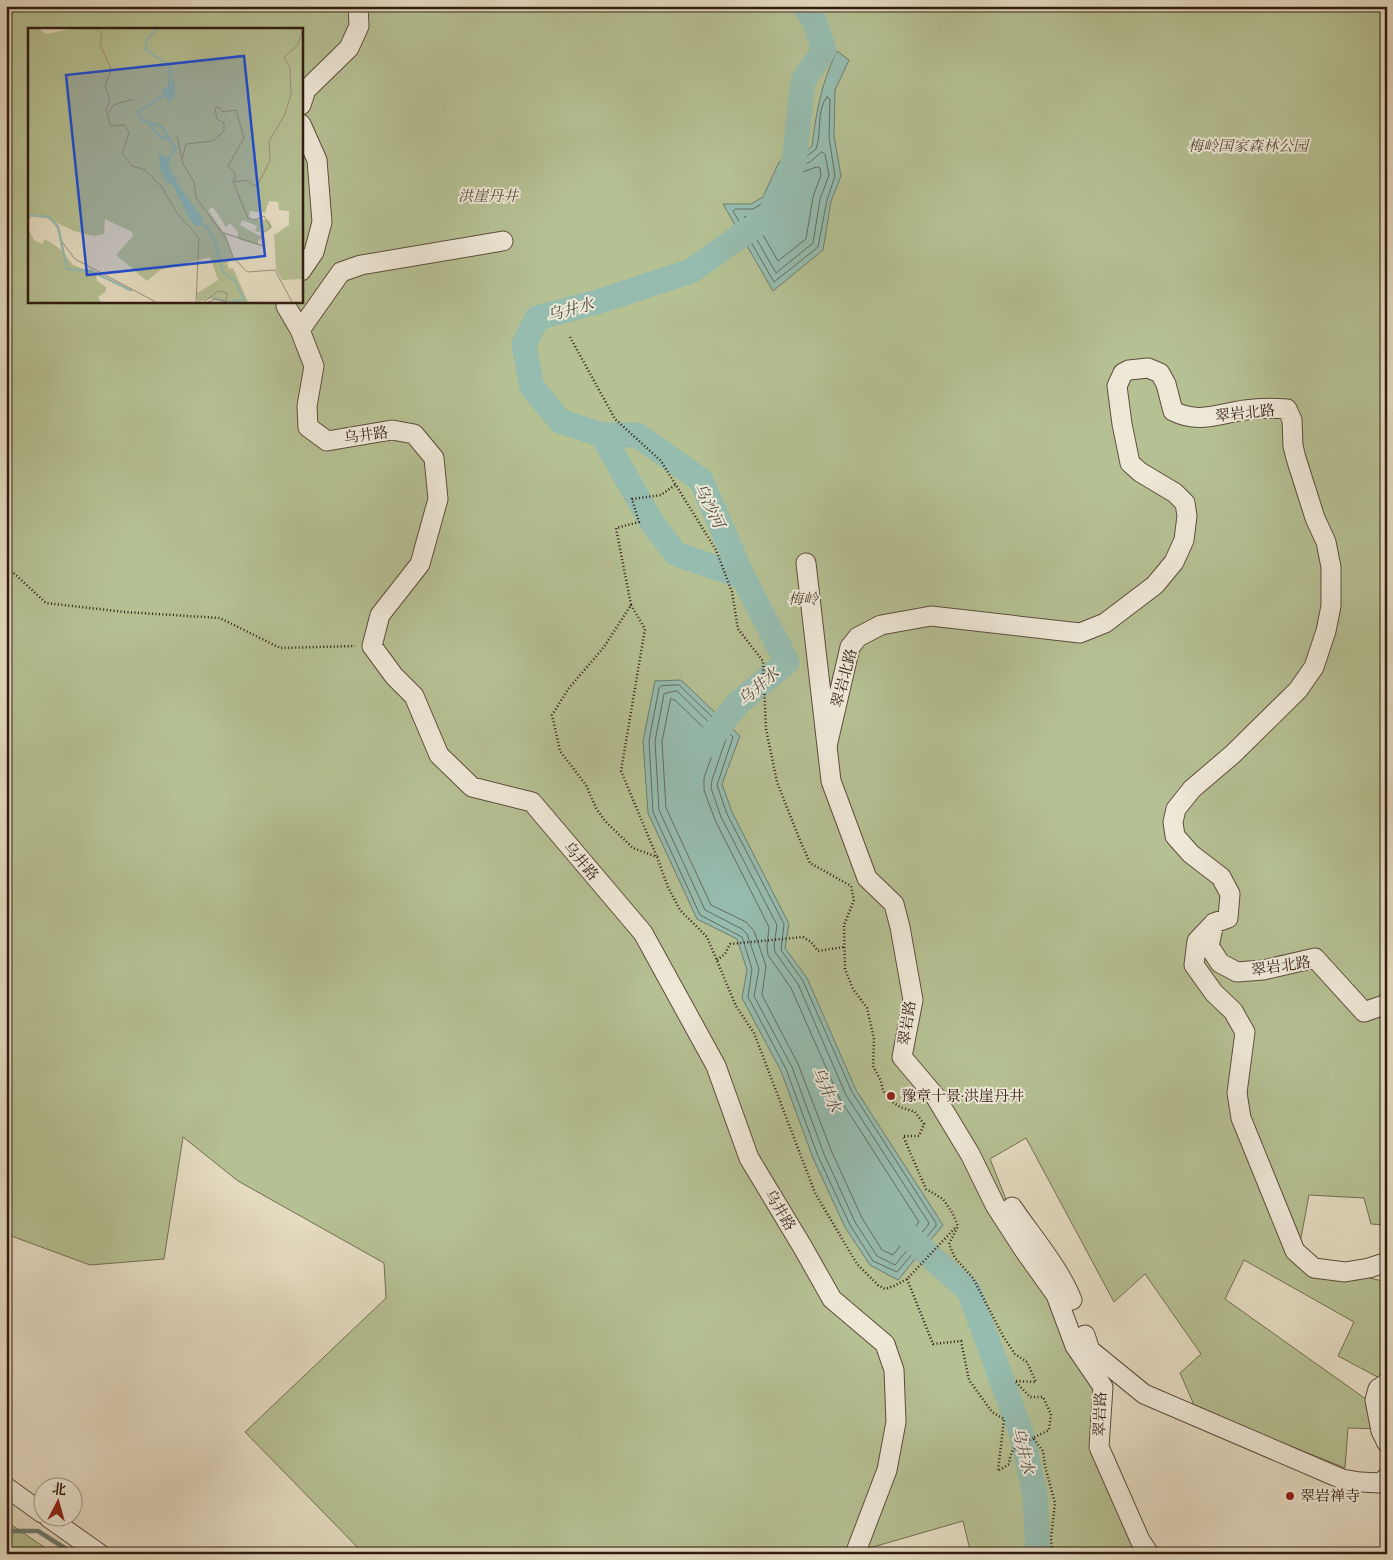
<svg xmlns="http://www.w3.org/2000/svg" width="1393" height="1560" viewBox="0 0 1393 1560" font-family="'IM FELL French Canon','Noto Serif SC',serif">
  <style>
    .green { fill: #b5c093; stroke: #736e52; fill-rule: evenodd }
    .water { fill: #96bcaf; stroke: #6e7c70 }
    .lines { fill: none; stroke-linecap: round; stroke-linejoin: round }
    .shore { stroke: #646c60; stroke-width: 1 }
    .stream { stroke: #6e7c70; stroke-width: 4.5 }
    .river { stroke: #96bcaf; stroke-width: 25 }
    .minor-casing { stroke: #5e4c3d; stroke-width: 21 }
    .path { stroke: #311c11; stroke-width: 2.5; stroke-dasharray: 1 2.5; stroke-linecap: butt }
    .minor { stroke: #eee8d7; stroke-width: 19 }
    .poi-dot { fill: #8f2418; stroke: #eee8d7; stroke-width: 2 }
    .labels { text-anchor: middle; stroke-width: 4; stroke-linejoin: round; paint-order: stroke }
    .park-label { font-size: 15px; font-style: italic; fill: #594d38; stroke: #eee8d7 }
    .street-label { font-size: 15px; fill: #311c11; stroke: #eee8d7 }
    .poi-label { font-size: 15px; fill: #311c11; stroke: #eee8d7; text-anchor: start }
    .water-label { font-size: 16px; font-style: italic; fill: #4f4c40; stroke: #eee8d7 }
    .inset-river { fill: none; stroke: #96bcaf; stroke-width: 2.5 }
    .inset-road { fill: none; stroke: #9d8f7b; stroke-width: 1 }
    .view { fill: #1d4ed8; fill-opacity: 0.15; stroke: #1d4ed8; stroke-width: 2.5 }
    .inset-edge { fill: none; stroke: #311c11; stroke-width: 2.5 }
  </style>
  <rect width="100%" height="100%" fill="#e5dcc2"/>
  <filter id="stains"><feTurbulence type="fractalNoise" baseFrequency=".004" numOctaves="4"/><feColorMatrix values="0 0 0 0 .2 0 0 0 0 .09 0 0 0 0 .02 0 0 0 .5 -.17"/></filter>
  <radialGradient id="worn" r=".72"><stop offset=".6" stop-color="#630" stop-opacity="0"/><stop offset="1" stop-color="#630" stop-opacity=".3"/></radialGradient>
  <path class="green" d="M6,6H1387V1225L1371,1224L1364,1198L1309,1195L1297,1259L1378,1280L1387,1281V1382L1338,1356L1354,1322L1244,1260L1225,1299L1387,1414L1386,1429L1348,1428L1345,1468L1258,1433L1194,1405L1180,1373L1201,1354L1145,1274L1114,1302L1026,1138L990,1159L1018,1229L1071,1328L1105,1375V1446L1139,1554H971L963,1521L866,1549L842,1554H364L245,1432L386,1298L384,1263L238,1181L183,1137L164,1259L90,1265L6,1234ZM29,29H301V301H29Z
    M6,1521L54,1554H6Z"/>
  <path class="water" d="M837,51L849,60L835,90L834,136L841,176L831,201L823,250L773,291L723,204H751L763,197L779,162L805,152L812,146C816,112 822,81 837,51Z
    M681,680L740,736L722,784L732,812L789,924L785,948L807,978L856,1090L943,1225L898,1280L870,1265L845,1227L813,1158L781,1071L742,998L747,970L737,939L697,919L648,813L643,741L655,681Z"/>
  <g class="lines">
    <path class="shore" d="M827,97L830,99L829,137L835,176L827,200L818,247L774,282L733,211L735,209H753L767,201L783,166L807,156L816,149C822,133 816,110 827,97Z
      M822,152L825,154L829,175L820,199L813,243L776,273L744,217L756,214L771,205L788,171L810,162Z
      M817,167L820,168L821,175L813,197L806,239L778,261L756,223L778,209L793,176Z
      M679,685L733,737L717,785L727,814L784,924L781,950L803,981L852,1092L936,1223V1226L897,1272L873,1261L850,1225L818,1156L786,1069L748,997L752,969L742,937L700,915L653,812L649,741L659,688L661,686Z
      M677,691L726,739L712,780L711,788L721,817L777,925L774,946L775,952L798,984L846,1095L929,1223L928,1225L895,1265L877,1256L855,1222L824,1154L792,1067L754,996L759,969L747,934L742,929L705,910L659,810L655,741L664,694Z
      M671,699L675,700L717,741L704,778V790L715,820L769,927L767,947L768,955L791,988L840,1099L919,1222L893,1255L882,1250L862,1218L831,1150L798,1064L762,995L766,966L754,931L746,922L711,905L666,808L662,742Z"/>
    <path class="stream" d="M6,1531H38L74,1554"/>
    <path class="river" d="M602,435H637L701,480L743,577
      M704,747L738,703L787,662L743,577L676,554L651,521L602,435L560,421L532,387L524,345L537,318L597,302L691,271L770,215L794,162L803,81L824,50L814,20L804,6
      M897,1226L969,1291L1022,1435L1035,1495L1038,1554"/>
    <defs>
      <path id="minor" d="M301,105L306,90L349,48L359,26L358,6
        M301,124L317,160L322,222L314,252L301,271
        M287,301L286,306L300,330L314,366L307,406L308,427L327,441L392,430L414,434L434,458L438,499L420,564L380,615L372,646L394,676L414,696L439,755L472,787L532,802L643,933L716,1066L749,1158L802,1246L832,1299L885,1344L894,1370L896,1422L887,1470L855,1554
        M300,330L341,272L361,265L503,241
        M806,563L831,781L867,878L894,904L900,927L913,1000L902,1057L935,1096L970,1154L995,1205L1024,1250L1056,1295L1075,1346L1103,1387L1099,1447L1140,1540L1149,1554
        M827,746L850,647L858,637L881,625L931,616L1080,633L1105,623L1155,585L1174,562L1184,540L1187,516L1185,503L1175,493L1140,472L1130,463L1122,424L1117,386L1123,373L1129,370L1148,368L1160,373L1166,384L1173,411C1199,424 1217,414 1245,410C1259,408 1273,408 1287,409L1292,420L1293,446L1296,458L1315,518L1326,542L1331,567V606L1326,631L1314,667L1298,690L1233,754L1192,789L1176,809L1173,822L1175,836L1191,854L1221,877L1230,894L1228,918L1214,923L1209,946L1220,963L1237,972L1263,970L1315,958L1364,1012L1387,1004
        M1214,923L1197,941L1194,965L1214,993L1233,1011L1245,1032L1237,1093L1241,1118L1295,1251L1314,1268L1345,1272L1369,1268L1387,1262
        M1012,1207C1031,1235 1060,1269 1072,1300
        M1085,1335L1090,1350L1144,1394L1342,1479L1360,1482L1381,1483L1387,1477
        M1387,1383L1378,1389L1375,1400L1381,1431L1387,1443
        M6,1487L42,1513
        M49,1518L100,1554"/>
    </defs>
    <use href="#minor" class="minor-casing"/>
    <path class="path" d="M570,337L615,419L661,461L716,550L732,592L738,629L763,661L766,729L777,782L799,838L810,863L851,886L854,900L844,925L845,969L853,989L867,1008L874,1039L873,1066L881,1081L883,1091L891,1101L900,1107L915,1112L924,1124L919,1136H903L926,1189L943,1199L953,1214L958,1226L949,1244L955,1258L973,1278L1003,1336L1015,1354L1027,1362L1036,1382L1015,1381L1030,1397H1043L1051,1414L1049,1430L1033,1438L1043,1451L1045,1466L1055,1503L1051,1538L1052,1554
      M675,485L661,495L632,499L639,522L616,528L631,605L604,647L569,688L552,715L560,751L586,785L596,808L605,821L633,848L657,857L668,887L680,910L707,937L736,1006L754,1033L815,1193L857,1264L878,1285L885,1289L894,1286L907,1279L955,1228
      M6,566L46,603L125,612L220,618L280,648L355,646
      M631,605L645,629L621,771L657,857
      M717,960L725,954L730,944L803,937L811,942L818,951L844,947
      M907,1279L933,1344L961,1341L969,1380L992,1412L1004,1419L998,1471L1009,1464C1011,1445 1018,1447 1033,1438"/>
    <use href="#minor" class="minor"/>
  </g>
  <g class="poi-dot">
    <circle cx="891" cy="1096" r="5"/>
    <circle cx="1290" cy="1496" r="5"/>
  </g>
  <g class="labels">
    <g class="park-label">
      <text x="1248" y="151">梅岭国家森林公园</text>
      <text x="488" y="201">洪崖丹井</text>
      <text x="803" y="604">梅岭</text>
    </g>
    <g class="street-label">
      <text transform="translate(1245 413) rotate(-6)" y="5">翠岩北路</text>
      <text transform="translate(366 435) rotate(-8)" y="5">乌井路</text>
      <text transform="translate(844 678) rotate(-75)" y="5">翠岩北路</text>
      <text transform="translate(581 861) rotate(50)" y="5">乌井路</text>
      <text transform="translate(1281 966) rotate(-8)" y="5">翠岩北路</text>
      <text transform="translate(907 1023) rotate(-81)" y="5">翠岩路</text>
      <text transform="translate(780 1210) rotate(59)" y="5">乌井路</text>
      <text transform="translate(1100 1414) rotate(-88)" y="5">翠岩路</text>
    </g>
    <g class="poi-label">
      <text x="901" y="1101">豫章十景·洪崖丹井</text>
      <text x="1300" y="1501">翠岩禅寺</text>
    </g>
    <g class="water-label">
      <text transform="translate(570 309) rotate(-15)" y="6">乌井水</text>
      <text transform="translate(710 505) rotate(64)" y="6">乌沙河</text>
      <text transform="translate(758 686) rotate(-41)" y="6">乌井水</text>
      <text transform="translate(827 1089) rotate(65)" y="6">乌井水</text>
      <text transform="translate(1024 1450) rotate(76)" y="6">乌井水</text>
    </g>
  </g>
  <g transform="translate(28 28)">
    <rect width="275" height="275" fill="#e5dcc2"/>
    <path d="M0,1H11L18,6L42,1H275V256L274,251L254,252L248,241L246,207L261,197V183L251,182L250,174L241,173L237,185L222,183L221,191L241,192L244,199L234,205L227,203L229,198L214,192L212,197L235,210L230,212V217L210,211V204L202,195L198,199L185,179L180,182L198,208L205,231L199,234L201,241L205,240L220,274H199L186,270L170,274L168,266L190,252L182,229L132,242L119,253L88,227L105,208L104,204L77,191L76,206L66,208L46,203L12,187L4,186L0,195ZM0,200L6,212L14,216L17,211L31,220L45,237L68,246L69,253L78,259V263L70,269L73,274H0Z" fill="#b5c093"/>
    <path d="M146,42L147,68L141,74L133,63L144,55ZM131,125L142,131L141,138L151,158L175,191L170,199L163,193L145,157L139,155L132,142Z" fill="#96bcaf"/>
    <path class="inset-river" d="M129,1L120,10L117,21L142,38L141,60M138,66L110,84L115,93L121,95L132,109L141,111L148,121L138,133M121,94L134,99L141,111M0,187L21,189L30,199L39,241L63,243L104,263M170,193L179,199L188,217L195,244L207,253L217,274M184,270L201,274L216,271"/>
    <path class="inset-road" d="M69,1L74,6L72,16L83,41L77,58L82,71L78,82L83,98L97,97L101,105L94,125L104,138L117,142L133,158L149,185L171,210L168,274M81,85L85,77L105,71M149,108L155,136L166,154L168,170L198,210L205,229L219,244L247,242L264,274M154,131L158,116L185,113L196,103V95L189,91L187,80L191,79L195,84L208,82L216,110L200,138L207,145V154L219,152L226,158L230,156L242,133L241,113L256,88L263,67L262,39L256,29L269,18L275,1M196,205L235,218L233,206L243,200L236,188L227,192L220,190L204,151M34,214L47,231L128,274M176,274L190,263L199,265L198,274M180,274L188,271L198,274"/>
    <path class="view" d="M216,28L237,228L59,247L38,47Z"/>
    <rect width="275" height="275" class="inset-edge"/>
  </g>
  <rect width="1393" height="1560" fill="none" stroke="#e5dcc2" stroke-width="25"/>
  <rect x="8" y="8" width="1378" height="1545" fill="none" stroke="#311c11" stroke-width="2.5"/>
  <rect x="12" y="12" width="1368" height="1535" fill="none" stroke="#311c11"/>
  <g transform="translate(58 1502) rotate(6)"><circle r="24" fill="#eee8d7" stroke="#a29688"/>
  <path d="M0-4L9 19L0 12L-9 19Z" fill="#8f2418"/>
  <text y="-8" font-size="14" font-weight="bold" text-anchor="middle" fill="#311c11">北</text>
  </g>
  <rect width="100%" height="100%" filter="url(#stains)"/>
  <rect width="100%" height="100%" fill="url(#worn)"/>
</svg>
